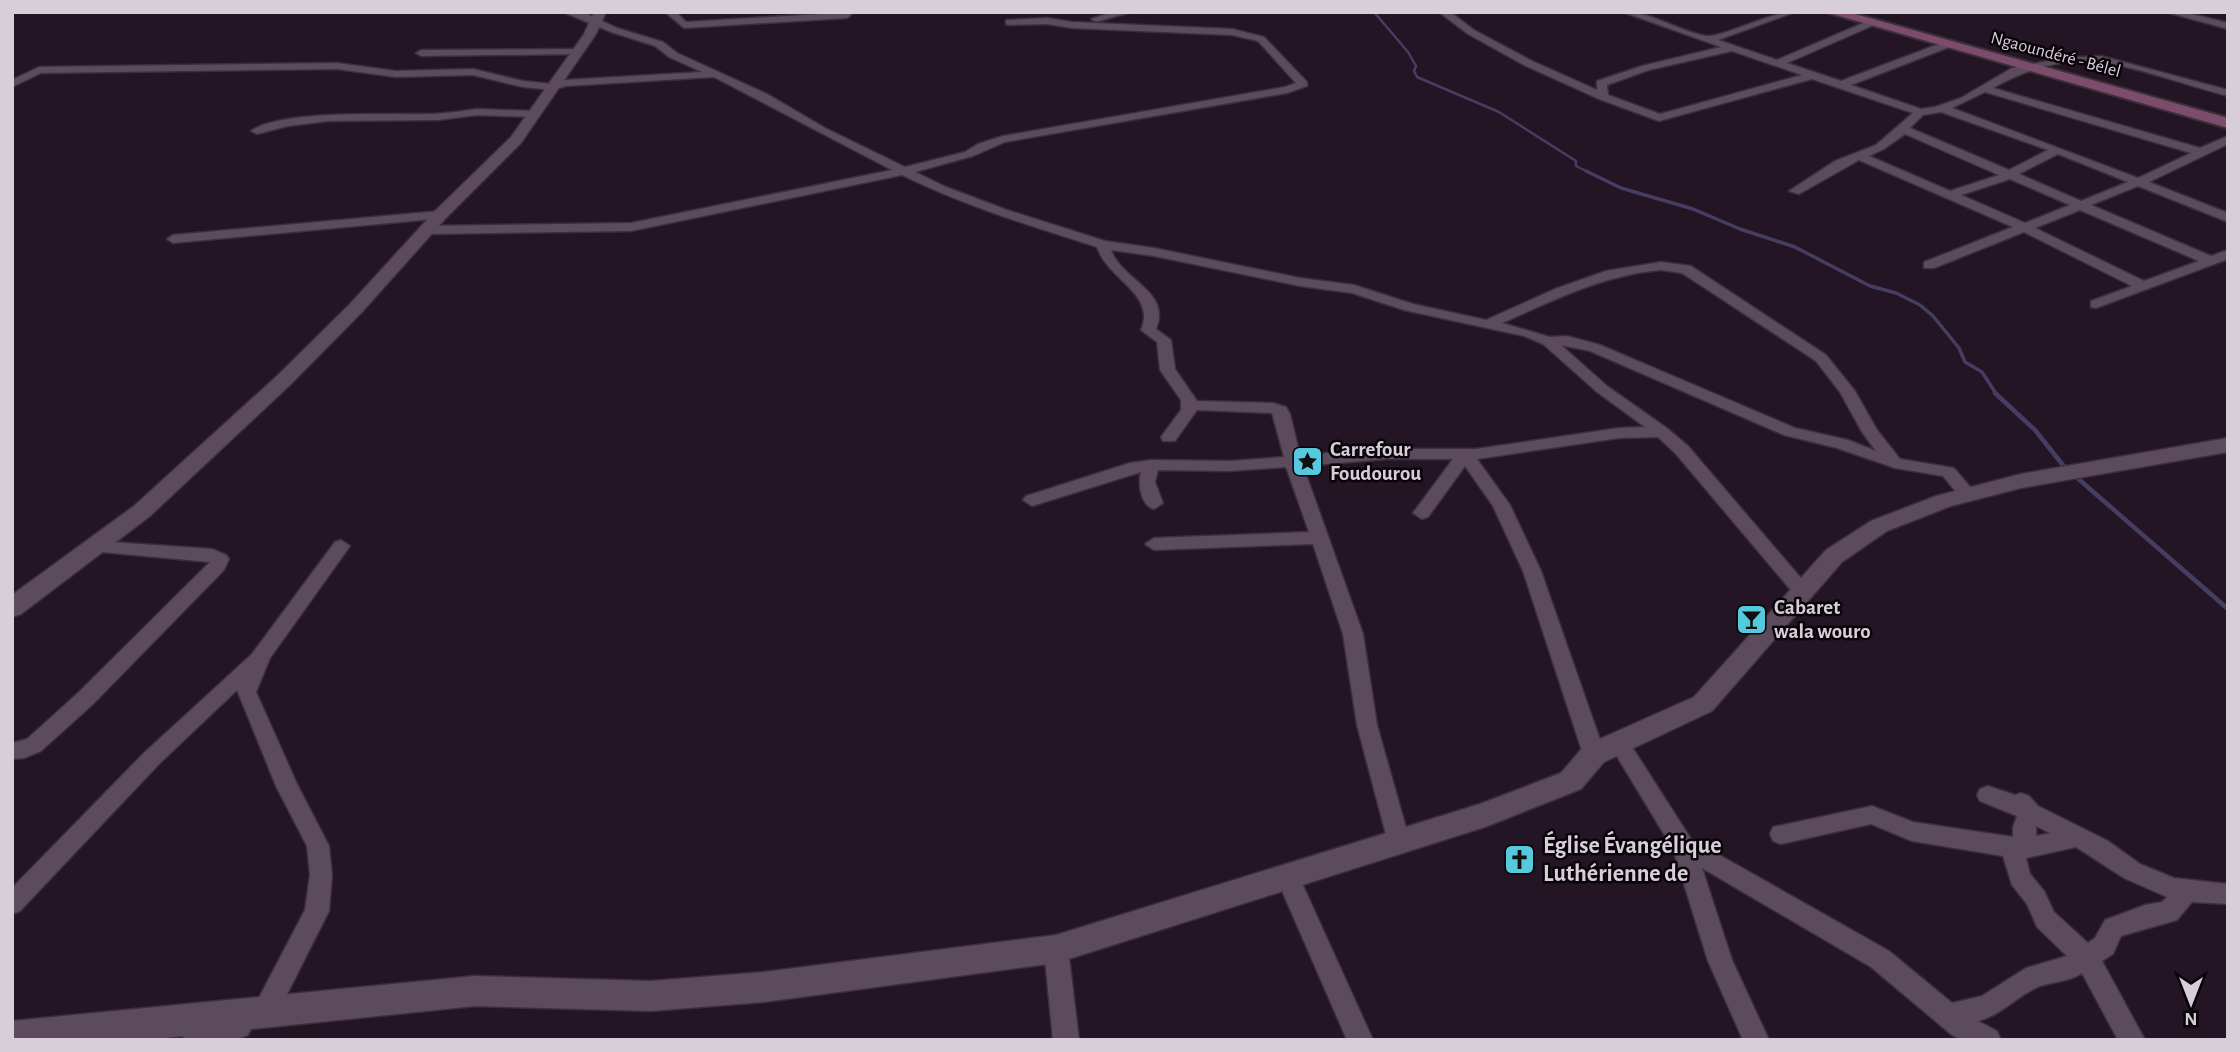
<svg xmlns="http://www.w3.org/2000/svg" width="2240" height="1052" viewBox="0 0 2240 1052" font-family="'Alegreya Sans',sans-serif">
  <style>
    .lines { fill: none; stroke-linecap: round; stroke-linejoin: round }
    .stream-far2 { stroke: #463e62; stroke-width: 2.5 }
    .stream-far1 { stroke: #463e62; stroke-width: 3.5 }
    .stream { stroke: #463e62; stroke-width: 4.5 }
    .minor-casing { stroke: #39303a; stroke-width: 3 }
    .tertiary-casing { stroke: #39303a; stroke-width: 3 }
    .secondary-casing { stroke: #39303a; stroke-width: 4 }
    .minor { fill: #5c4b5c; fill-rule: evenodd }
    .tertiary { fill: #5c4b5c; fill-rule: evenodd }
    .secondary { fill: #7d4c6d; fill-rule: evenodd }
    .labels { text-anchor: middle; stroke-width: 5; stroke-linejoin: round; paint-order: stroke }
    .far-street-label { font-size: 18px; fill: #d7ced8; stroke: #090409 }
    .poi-label { font-size: 21px; font-weight: bold; fill: #d7ced8; stroke: #090409; text-anchor: start }
    .near-poi-label { font-size: 24px; font-weight: bold; fill: #d7ced8; stroke: #090409; text-anchor: start }
  </style>
  <rect width="100%" height="100%" fill="#231524"/>
  <g class="lines">
    <path class="stream-far2" d="M1374,12L1408,52L1416,66L1414,71L1417,77L1499,112L1576,161V166L1590,173"/>
    <path class="stream-far1" d="M1586,171L1621,188L1693,209L1740,229L1795,247L1870,286L1896,293L1920,305L1933,316L1959,348L1965,362L1982,372L1997,395"/>
    <path class="stream" d="M1995,393L2035,430L2066,469
      M2075,476L2228,609"/>
    <defs>
      <path id="minor" d="M563,12H583L617,28L663,42L677,53L767,94L825,128L905,167L965,152L978,144L1003,136L1285,87L1296,83L1258,41L1232,35L1072,28L1047,24L1009,25L1006,24V20L1047,18L1072,22L1232,29L1264,37L1307,82V86L1287,93L1005,142L973,156L915,172L946,187L1007,210L1105,241L1154,248L1300,278L1354,285L1413,304L1486,320L1555,289L1606,271L1661,262L1691,266L1826,355L1855,391L1877,430L1900,459L1954,468L1977,495L1968,501L1962,499L1943,476L1895,468L1837,448L1784,435L1590,351L1561,345L1607,386L1668,429L1688,446L1811,590L1809,595H1795L1676,454L1658,437L1619,438L1477,459L1510,505L1541,571L1605,754L1601,760L1594,762L1587,760L1583,754L1523,571L1493,506L1465,466L1428,517L1422,519L1413,513L1453,459H1386L1303,466L1363,634L1377,725L1410,842L1407,849L1399,852L1391,849L1388,842L1357,725L1343,634L1313,544L1154,550L1145,544L1154,538L1309,532L1286,467L1230,471L1158,470L1155,482L1163,503L1154,509C1140,505 1138,483 1141,472L1032,506L1023,500L1026,496L1130,463L1151,460L1230,461L1284,457L1272,413L1197,410L1175,441H1163L1161,437L1181,410V400L1160,370L1157,342L1141,330C1157,294 1107,279 1097,247C1031,226 965,206 902,175L631,231L427,234L421,230L427,226L631,223L892,170L714,77L566,86L553,90L523,87L473,75L396,77L337,69L41,73L12,87V80L39,67L337,63L396,71L473,69L523,81L552,84L565,80L702,72L669,57L655,46L611,32ZM1111,250L1154,256L1300,286L1352,293L1404,310L1524,336L1543,344L1597,392L1645,427L1619,428L1476,449H1386L1300,455L1290,414L1286,407L1273,403L1197,401L1175,369L1171,340L1156,329C1172,291 1121,280 1111,250ZM1661,270L1682,273L1816,361L1840,392L1862,432L1876,451L1848,440L1795,428L1600,345L1567,336L1550,337L1502,323C1554,300 1603,275 1661,270Z
        M665,12H676L686,22L854,12L847,18L684,28Z
        M1113,12H1131L1096,22L1091,19Z
        M1439,12H1450L1474,30L1532,61L1597,90V81L1642,66L1721,47L1623,12C1653,12 1678,31 1706,36C1722,38 1769,12 1795,12L1718,40L1777,60L1868,21H1874V25L1787,63L1841,81L1944,42H1952V46L1851,85L1921,109L1935,107L1961,98L2012,68L2063,58L2101,56L2228,90V96C2189,86 2140,68 2102,62C2065,57 2024,70 1993,88L2200,148L2228,136V144L2149,182L2228,213V222L2138,186L2091,205L2211,256L2228,250V259L2096,308L2091,307V301L2132,286L2024,232L1934,268H1924V262L2013,227L1859,160L1799,194L1789,191L1835,161L1876,145L1913,113L1812,79L1659,121L1599,99L1524,65L1468,34ZM1732,51L1802,75L1660,114L1608,95L1607,85L1649,70ZM1985,92L2191,153L2138,178L1952,108ZM1941,112L2048,150L2009,170L1910,128L1923,115ZM1905,134L1999,175L1950,191L1869,156L1884,149ZM2058,154L2128,182L2081,201L2019,174ZM2010,179L2070,205L2025,223L1961,195ZM2080,210L2199,261L2144,281L2035,228Z
        M2166,12H2184L2228,23V29Z
        M582,49L583,51L578,54L421,56L416,53L421,50Z
        M477,109L534,111L540,114L534,117L477,115L438,120L328,121L288,126L257,134L251,131C281,109 393,115 434,114C448,113 463,111 477,109Z
        M440,211L446,215L444,218L173,243L167,239L173,235Z
        M341,540L350,546L270,658L256,692L297,784L329,846L332,875L329,911L273,1022L264,1025L255,1022L251,1013L305,910L310,875L307,846L276,786L237,690L159,764L20,911L12,914V888L145,752L252,654L335,542Z
        M96,541L212,549L226,555L229,559L224,570L92,705L41,751L24,758L12,759V743L27,739L78,693L210,562L90,551L87,547Z
        M1620,737L1627,739L1691,839L1889,951L1952,1003L1982,996L2026,968L2067,956L2037,927L2027,904L2012,885L2003,856L1912,841L1871,824L1781,844L1773,841L1770,834L1773,827L1872,806L1913,822L2013,837V827L2017,816L1980,801L1977,795L1980,789L1988,786L2015,795L2021,793L2029,796L2038,806L2108,841L2140,864L2174,878L2228,884V904L2192,902L2177,920L2121,936L2113,954L2102,961L2145,1040H2118L2082,973C2069,982 2055,981 2040,986C2018,995 2002,1015 1978,1021L1997,1031L2001,1040H1962L1952,1035L1871,967L1702,868L1732,960L1769,1040H1743L1708,961L1673,849L1610,745L1613,739ZM2036,826L2050,833L2036,836ZM2076,847L2124,878L2167,897L2162,902L2145,905L2105,920L2095,938L2088,943L2054,912L2044,891L2030,874L2026,858Z
        M1288,867L1296,870L1373,1040H1347L1276,877L1280,870Z
        M1056,938L1065,941L1068,949L1079,1040H1053L1044,949L1047,941Z
        M239,1014L248,1017L252,1026L248,1035L235,1040H182L186,1031Z"/>
      <path id="tertiary" d="M594,12H606L596,34L521,143L446,218L362,312L291,384L150,516L21,614L12,617V595L134,506L277,376L350,304L434,212L511,137L584,34Z
        M2228,438V452L2021,488L1951,506L1887,531L1842,562L1712,711L1604,762L1581,789L1485,827L1056,963L764,1002L651,1011L475,1006L145,1040H12V1021L475,976L651,981L764,972L1056,935L1480,804L1561,773L1584,746L1694,697L1826,550L1871,521L1936,496L2021,474Z"/>
      <path id="secondary" d="M1826,12H1848L2228,118V128Z"/>
    </defs>
    <use href="#minor" class="minor-casing"/>
    <use href="#tertiary" class="tertiary-casing"/>
    <use href="#secondary" class="secondary-casing"/>
    <use href="#minor" class="minor"/>
    <use href="#tertiary" class="tertiary"/>
    <use href="#secondary" class="secondary"/>
  </g>
  <defs>
    <symbol id="sight-square" viewBox="-11 -11 22 22"><rect x="-9" y="-9" width="18" height="18" rx="4" fill="#55cadf" stroke="#090409"/><path d="M0-6L1.8-2.2L6-1.7L2.9 1.2L3.7 5.4L0 3.3L-3.7 5.4L-2.9 1.2L-6-1.7L-1.8-2.2Z" fill="#111"/></symbol>
    <symbol id="bar-square" viewBox="-11 -11 22 22"><rect x="-9" y="-9" width="18" height="18" rx="4" fill="#55cadf" stroke="#090409"/><path d="M-6-5H6L.8 .8V4.5H3.5V6h-7V4.5H-.8V.8Z" fill="#111"/></symbol>
    <symbol id="church-square" viewBox="-11 -11 22 22"><rect x="-9" y="-9" width="18" height="18" rx="4" fill="#55cadf" stroke="#090409"/><path d="M-1.2-6h2.4v3.5h3.3v2.4h-3.3V6h-2.4V-.1h-3.3v-2.4h3.3Z" fill="#111"/></symbol>
  </defs>
  <g fill-rule="evenodd">
    <use href="#sight-square" x="1290" y="444" width="35" height="35"/>
    <use href="#bar-square" x="1734" y="602" width="35" height="35"/>
    <use href="#church-square" x="1502" y="842" width="35" height="35"/>
  </g>
  <g class="labels">
    <g class="far-street-label">
      <text transform="translate(2056 54) rotate(15)" y="6">Ngaoundéré - Bélel</text>
    </g>
    <g class="poi-label">
      <text x="1330" y="456">Carrefour<tspan x="1330" dy="24">Foudourou</tspan></text>
      <text x="1774" y="614">Cabaret<tspan x="1774" dy="24">wala wouro</tspan></text>
    </g>
    <g class="near-poi-label">
      <text x="1543" y="853">Église Évangélique<tspan x="1543" dy="28">Luthérienne de</tspan></text>
    </g>
  </g>
  <rect width="2240" height="1052" fill="none" stroke="#d7ced8" stroke-width="28"/>
  <g transform="translate(2191 1003) rotate(180)" stroke="#090409" stroke-width="5" paint-order="stroke">
  <path d="M0-5L12 26L0 18L-12 26Z" fill="#d7ced8"/>
  <text y="-10" font-size="19" font-weight="bold" text-anchor="middle" fill="#d7ced8">N</text>
  </g>
</svg>
